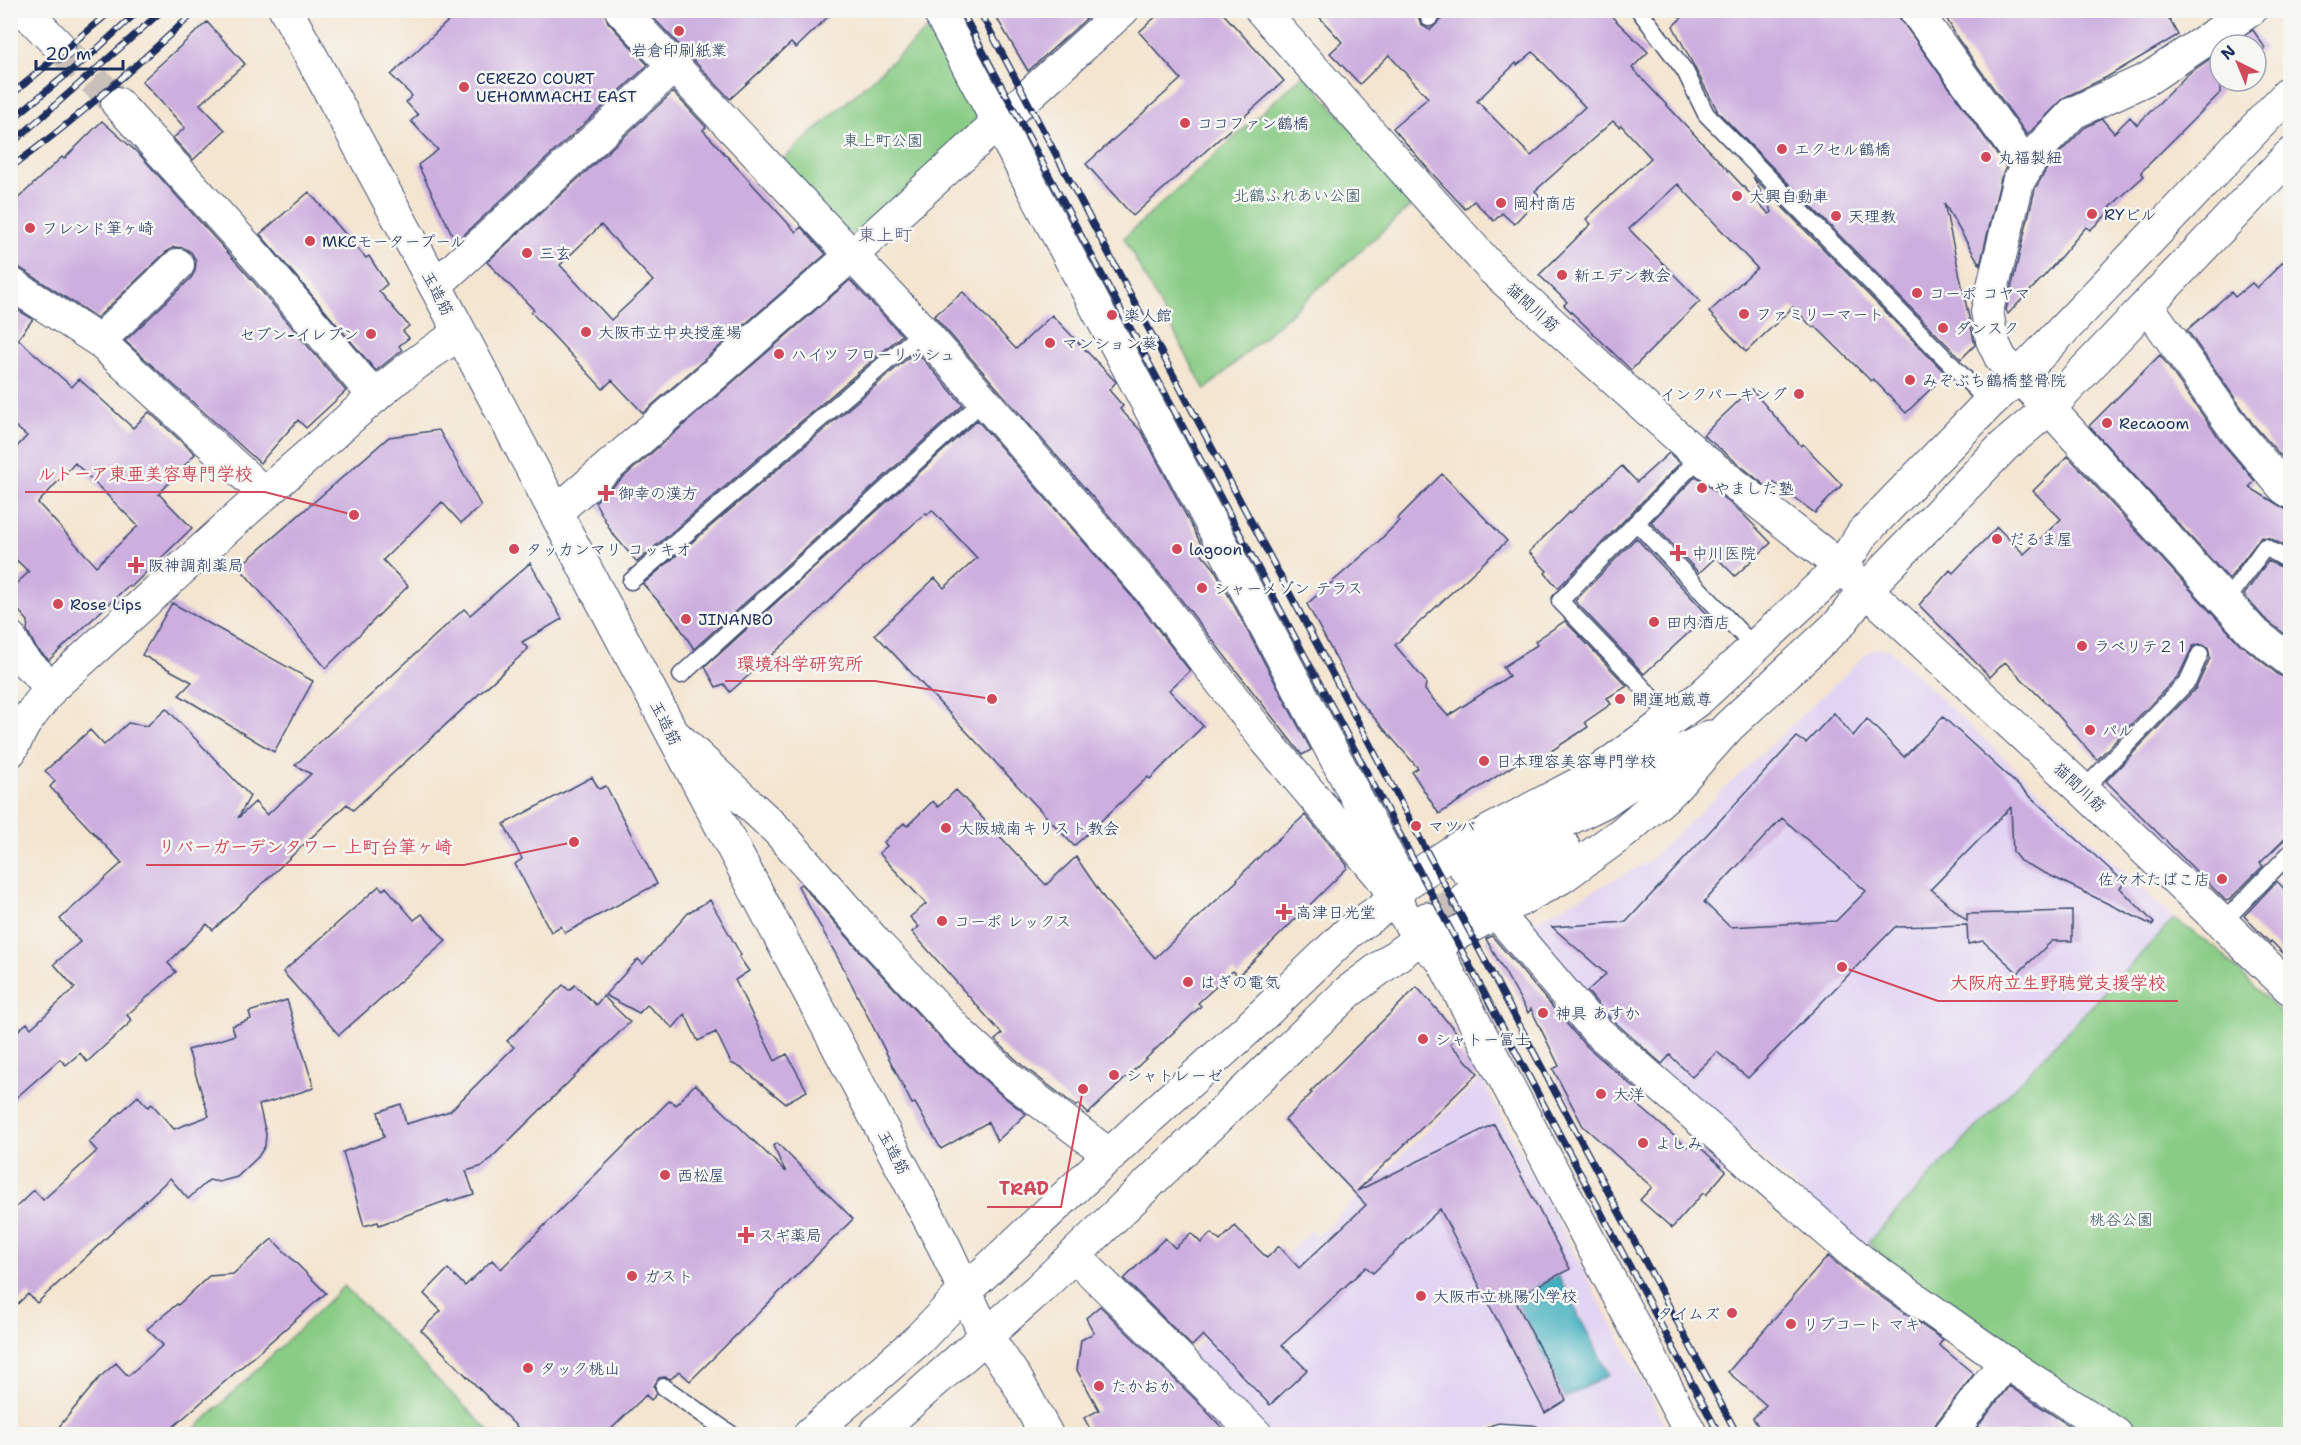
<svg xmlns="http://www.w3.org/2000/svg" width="2301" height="1445" viewBox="0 0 2301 1445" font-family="'Shantell Sans','Klee One',sans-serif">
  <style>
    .built { fill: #e2d4f3 }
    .green { fill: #89cc85; stroke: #527e72; stroke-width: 1.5 }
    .water { fill: #41aebe; stroke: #2e6e8e; stroke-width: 1.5 }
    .building { fill: #cdafdf; fill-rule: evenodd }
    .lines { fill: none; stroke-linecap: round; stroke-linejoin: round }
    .street-tunnel { stroke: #c9c1b9; stroke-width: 32; stroke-dasharray: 32 16; stroke-linecap: butt }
    .secondary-tunnel { stroke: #c9c1b9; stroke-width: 33; stroke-dasharray: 33 16; stroke-linecap: butt }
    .lane-casing { stroke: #3c4a6f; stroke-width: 19 }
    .street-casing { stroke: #3c4a6f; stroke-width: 34 }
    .secondary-casing { stroke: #3c4a6f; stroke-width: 35 }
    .lane { stroke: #fff; stroke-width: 16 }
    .street { stroke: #fff; stroke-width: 32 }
    .secondary { stroke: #fff; stroke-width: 33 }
    .rail-casing { stroke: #1b2f5e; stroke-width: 7 }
    .rail { stroke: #f6f6f2; stroke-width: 4.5; stroke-dasharray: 14; stroke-linecap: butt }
    .poi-dot { fill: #d1495b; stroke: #f6f6f2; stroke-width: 2 }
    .labels { text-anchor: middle; stroke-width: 5; stroke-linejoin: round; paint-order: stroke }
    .poi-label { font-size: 16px; fill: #1b2f5e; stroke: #f6f6f2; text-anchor: start }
    .park-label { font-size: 16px; fill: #365668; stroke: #f6f6f2 }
    .street-label { font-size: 16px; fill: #1b2f5e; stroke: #f6f6f2 }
    .neighbourhood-label { font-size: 18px; fill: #595c8b; stroke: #f6f6f2 }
    .leader { fill: none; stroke: #d1495b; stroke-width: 2 }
    .callout-dot { fill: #d1495b; stroke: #f6f6f2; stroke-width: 2 }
    .callout-label { font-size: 18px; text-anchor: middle; font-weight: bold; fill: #d1495b; stroke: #f6f6f2; stroke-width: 5; stroke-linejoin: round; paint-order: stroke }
  </style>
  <rect width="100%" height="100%" fill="#f6f6f2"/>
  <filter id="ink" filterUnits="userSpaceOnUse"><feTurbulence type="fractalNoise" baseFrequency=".0167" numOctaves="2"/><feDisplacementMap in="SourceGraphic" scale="12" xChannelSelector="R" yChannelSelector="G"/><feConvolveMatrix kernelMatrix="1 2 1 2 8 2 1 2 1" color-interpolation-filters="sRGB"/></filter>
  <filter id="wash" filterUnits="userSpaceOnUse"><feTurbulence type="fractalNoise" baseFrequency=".008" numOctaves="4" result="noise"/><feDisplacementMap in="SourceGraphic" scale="24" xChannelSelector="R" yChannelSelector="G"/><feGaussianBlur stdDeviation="1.35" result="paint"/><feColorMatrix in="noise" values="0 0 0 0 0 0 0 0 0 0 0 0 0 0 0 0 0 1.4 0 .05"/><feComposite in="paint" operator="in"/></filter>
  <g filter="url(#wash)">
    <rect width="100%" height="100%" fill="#f4e5d0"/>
    <path class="built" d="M1872,649H1889L2174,919L1864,1246L1605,1023L1531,940L1535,921L1646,863Z
      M1481,1078L1670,1434H1614L1495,1426L1478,1434H1266L1188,1355L1311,1230L1317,1237Z"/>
    <path class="green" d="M929,28L978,118L975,127L858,234L844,232L780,162Z
      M1304,74L1415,202L1205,390L1124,238Z
      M2174,919L2216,948L2290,1023V1434H2153L2123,1415L2068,1386L2019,1356L1884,1258L1868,1242Z
      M344,1286L492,1434H190Z"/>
    <path class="water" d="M1558,1275L1609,1375L1565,1398L1514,1298Z"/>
    <g id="blocks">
      <path class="building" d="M460,10H604L608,22L648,65L456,242L418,165L438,150L411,121L418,115L406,102L412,96L391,75Z
        M646,10H835L796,48L791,43L730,99Z
        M992,10H1096L1028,71Z
        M1163,10H1220L1284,81L1133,216L1086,164L1181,79L1139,32Z
        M1313,10H1412L1419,18L1421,25L1430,30L1451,10H1605L1648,52L1632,68L1769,214L1772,212L1753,177L1946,374L1906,413L1873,379L1871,381L1815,326L1813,328L1793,307L1746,352L1709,312L1757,268L1678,184L1629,229L1700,301L1631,370L1564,305L1567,302L1539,275L1591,224L1586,219L1651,158L1621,125L1619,127L1613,121L1535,191L1540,196L1514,224L1502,213L1494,221L1474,201L1465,209L1428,169L1393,128L1428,98L1389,55L1360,84L1330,53L1342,42ZM1533,52L1585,107L1531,156L1477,101L1516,63L1517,65Z
        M1690,10H1893L1899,17L2006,167L2001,178L1980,265L1944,203L1975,345L1961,359L1718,112L1673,26Z
        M1942,10H2164L2178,35L2107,77L2065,97L2027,135L1958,39Z
        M207,22L245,64L200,104L225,130L193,160L173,138L185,128L142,81Z
        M2253,30L2265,48L2256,55V45H2231Z
        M2220,52V93L2141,172L2144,176L2110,207L2113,209L2090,230L2086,227L2046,274L2008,314L2006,310L2035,189L2050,163L2084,128L2102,119L2114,133L2130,117L2137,125L2188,74Z
        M673,92L706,127L703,130L796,232L801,227L826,254L643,413L612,380L603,389L531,312L534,310L487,262ZM601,225L653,281L611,320L560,265Z
        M102,121L140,155L246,273L346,391L306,428L298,420L260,463L125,341L191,278L195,271L196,261L191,252L184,248L174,247L166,252L97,318L20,268L10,265V206L62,157L64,159Z
        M309,192L366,258L369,256L387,284L379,291L409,326L403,331L409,338L399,346L402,350L376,371L260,234Z
        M2290,255V447L2281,456L2253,424L2187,330L2231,292L2235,297L2252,283L2257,288Z
        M850,280L902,335L637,562L612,533L595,502Z
        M963,292L1016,349L1052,315L1116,382L1109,390L1123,406L1120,409L1142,432L1202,546L1198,549L1214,568L1311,750L1302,755L1168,583L934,316Z
        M10,305L33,319L18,339L72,387L79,379L133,428L149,412L195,454L159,494L192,528L131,587L129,585L49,660L36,648L27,630L28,621L10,601V589L29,572L10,554V454L27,436L10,422ZM75,463L138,526L96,566L38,503Z
        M916,351L963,405L694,649L675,620L643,584Z
        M2160,355L2224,445L2255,481L2249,487L2290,512V549L2270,538L2261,537L2229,579L2089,426Z
        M1751,389L1801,446L1803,444L1842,485L1815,513L1774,483L1768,488L1703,435Z
        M977,420L1140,606L1190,671L1169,690L1203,726L1150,779L1148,777L1074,846L875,634L935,578L944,588L977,558L932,510L927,515L926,513L847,583L791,638L730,692L724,684L716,687L705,667Z
        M439,430L481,506L461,523L442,502L383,560L408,586L326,668L239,567L389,437Z
        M1669,453L1680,463L1558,588L1545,573L1547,571L1529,552L1569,512L1570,513L1622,466L1637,482Z
        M2068,456L2239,643L2279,675L2290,679V834L2260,863L2263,866L2229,900L2226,901L2106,781L2196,688L2210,658L2208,647L2199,644L2193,646L2179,675L2097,760L2057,714L2005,662L1990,677L1919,605L1950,570L1953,573L1997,527L2024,554L2061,519L2033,491Z
        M1442,474L1507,541L1395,645L1426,682L1425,690L1448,716L1509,676L1503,667L1537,645L1535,641L1565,621L1627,686L1607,698L1611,704L1585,722L1588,727L1539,759L1534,752L1439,814L1412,772L1418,768L1357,698L1307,604L1376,544L1399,521L1397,519Z
        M1696,476L1741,512L1771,543L1735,576L1716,557L1699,573L1651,522Z
        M1636,538L1708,615L1644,674L1575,601Z
        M2268,561L2290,571V638L2264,618L2244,595Z
        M530,563L562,619L522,642L528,649L353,810L347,804L213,930L207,924L168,963L176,972L127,1015L132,1021L87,1062L80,1053L66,1065L60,1059L10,1103V1037L27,1023L31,1028L75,988L54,964L80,942L60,919L122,863L50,787L55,781L45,771L90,730L104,745L128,723L147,726L166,708L250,796L238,818L255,802L267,815L311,774L295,765L464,609L470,615Z
        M172,603L313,681L274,752L179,695L192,682L142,655Z
        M1834,713L1853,736L1867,719L1904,757L1943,717L2125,883L2120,888L2154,923L2152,925L2020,861L2013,852L2011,807L1931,889L1967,921V914L2072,911V941H2052L2018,973L1983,941L1968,944L1967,925L1895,927L1748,1078L1717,1052L1692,1077L1670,1055L1662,1064L1610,1018L1587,991L1606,974L1552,927L1626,922L1797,737L1806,743ZM1782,818L1866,891L1836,921L1730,927L1704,902Z
        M592,777L599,789L606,786L657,884L565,933L561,926L551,932L515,864L522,859L504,824Z
        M956,790L1046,885L1076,857L1106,901L1155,958L1238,880L1237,879L1265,851L1305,815L1347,865V868L1238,976L1233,971L1198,1003L1201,1006L1088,1114L1079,1104L1076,1106L1023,1066L995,1040L1002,1034L912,932L919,927L910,917L926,904L879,853L887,846L884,842L904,823L907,826L933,801L938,807Z
        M2277,881L2290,895V960L2271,941L2270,943L2244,916Z
        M801,884L865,957L948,1046L999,1093L1026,1114L997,1141L988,1122L941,1149L915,1103L912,1104L844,969L798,886Z
        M379,886L383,890L386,887L414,920L422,914L446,941L339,1035L283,972Z
        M710,900L741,955L739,957L749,971L735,980L775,1061L787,1054L807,1091L785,1103L743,1069L731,1063L716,1032L698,1041L685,1014L673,1028L647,1005L639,1013L605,995L638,959L643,964L689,912Z
        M1492,936L1583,1043L1638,1091L1631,1099L1687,1147L1693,1141L1726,1171L1706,1195L1703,1193L1672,1228L1640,1200L1652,1187L1583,1126L1553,1069L1559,1066L1531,1009L1528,1013L1486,939Z
        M563,985L569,990L575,985L596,1005L603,996L630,1022L483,1166L466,1171L474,1194L448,1202V1200L379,1225L378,1222L364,1226L343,1152L384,1137L378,1112L401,1104L406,1124L450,1111L514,1047L507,1041Z
        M1417,987L1459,1035L1450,1044L1478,1073L1357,1191L1494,1124L1570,1269L1514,1298L1566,1400L1545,1413L1440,1209L1373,1273L1366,1267L1282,1345L1307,1370L1270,1405L1203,1335L1192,1346L1124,1279L1165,1238L1175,1248L1191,1233L1201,1243L1211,1233L1220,1241L1235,1226L1267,1258L1279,1246L1299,1268L1366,1205L1285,1120L1312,1093L1310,1092Z
        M287,1000L314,1088L259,1105L266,1134L265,1146L258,1157L237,1177L219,1182L209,1180L188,1199L170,1178L37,1303L28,1294L10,1311V1213L34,1190L43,1200L97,1151L89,1142L138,1096L148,1107L152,1104L174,1129L209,1116L188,1050L235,1035L232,1026L251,1019L249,1012Z
        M695,1084L786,1172L773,1146L777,1143L853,1219L690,1381L679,1371L671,1379L665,1377L659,1378L654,1386L657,1394L651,1400L646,1395L606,1434H524L421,1330L441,1311L424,1294L448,1269L465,1286L492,1260L501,1269L670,1100L676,1105Z
        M272,1239L326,1293L165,1434H53L100,1377L116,1363L128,1376L163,1345L147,1329L177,1304L178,1305L209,1276L233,1274Z
        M1828,1256L1857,1280L1943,1340L1939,1345L1974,1374L1936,1423L1932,1434H1763L1753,1418L1766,1405L1728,1372Z
        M1100,1306L1197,1401L1228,1434H1093L1084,1418L1099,1410L1077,1370L1081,1340L1094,1333L1086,1318Z
        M2009,1386L2067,1424L2081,1434H1972Z"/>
    </g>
  </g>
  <g filter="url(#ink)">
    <use href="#blocks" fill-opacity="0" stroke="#3c4a6f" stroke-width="1.5"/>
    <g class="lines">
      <path class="street-tunnel" d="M59,46L117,103"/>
      <path class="secondary-tunnel" d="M1429,918L1466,898"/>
      <defs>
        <path id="lane" d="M1639,10L1685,71L1706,114L1989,403
          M1429,18L1437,10
          M1637,523L1754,647
          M631,581L923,331
          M2225,603L2265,547L2290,561
          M681,675L984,400
          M1673,719L1560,601L1700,457
          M2083,790L2188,681L2200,654
          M2222,923L2290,853
          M664,1387L731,1434
          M1493,1434L1499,1432L1533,1434"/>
        <path id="street" d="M24,10L59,46
          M621,10L923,331L1154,595L1264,738L1382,878L1419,939L1442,960L1691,1434
          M938,10L1403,885
          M1261,10L1493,270L1700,457L1841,567
          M1915,10L2027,166
          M2251,10L2149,78L2073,113L2036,152L2018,182L1987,311L1992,340L2001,359L2049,408L2252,631L2290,661
          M117,103L260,261L375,397
          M10,283L99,341L264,493
          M435,286L673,67
          M2147,305L2239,435L2284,488L2290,492
          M99,341L178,265
          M555,513L853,254L1123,10
          M10,637L22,659L52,687
          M676,736L778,831L878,945L961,1034L1011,1080L1111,1156
          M1483,891L1507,925L1597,1031L1862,1261L2005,1362L2116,1434
          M1074,1255L1256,1434
          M1950,1434L2005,1362"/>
        <path id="secondary" d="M286,10L444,302L945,1248L986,1336L1016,1379L1046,1434
          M1849,574L2083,790L2290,988
          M10,751L24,724L52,687C138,609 222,530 310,454C358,411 404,367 460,334
          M1466,869L1603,802L1661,762L1710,737
          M1466,898L1563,846
          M1419,939L1439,943L1560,878L1624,832L1672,790L1728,727L1840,623L1866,589L2003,447L2049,408L2290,155
          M810,1434L918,1340L964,1292L1148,1119L1253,1024L1349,932L1394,900L1403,885L1460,847L1590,778L1700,698L1841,567L1863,533L1989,403L2018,377L2290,92
          M875,1434L1039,1289L1348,992L1419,939L1426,919"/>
      </defs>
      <use href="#lane" class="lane-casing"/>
      <use href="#street" class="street-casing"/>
      <use href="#secondary" class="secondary-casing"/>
      <use href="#lane" class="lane"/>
      <use href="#street" class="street"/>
      <use href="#secondary" class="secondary"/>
      <defs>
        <path id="rail" d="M961,10L1719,1434
          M979,10L1737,1434
          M10,96L112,10
          M10,121L95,51L139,10
          M10,145L163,10
          M10,168C76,120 137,65 197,10"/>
      </defs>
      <use href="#rail" class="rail-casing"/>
      <use href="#rail" class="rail"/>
    </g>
  </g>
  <g class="poi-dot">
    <circle cx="679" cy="31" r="6"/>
    <circle cx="464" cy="87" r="6"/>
    <circle cx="1185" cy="123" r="6"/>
    <circle cx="1782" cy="149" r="6"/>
    <circle cx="1986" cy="157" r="6"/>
    <circle cx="1737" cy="196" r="6"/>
    <circle cx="1501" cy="203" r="6"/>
    <circle cx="2092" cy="214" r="6"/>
    <circle cx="1836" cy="216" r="6"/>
    <circle cx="30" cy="228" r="6"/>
    <circle cx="310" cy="241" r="6"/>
    <circle cx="527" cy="253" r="6"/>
    <circle cx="1562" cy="275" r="6"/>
    <circle cx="1917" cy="293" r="6"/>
    <circle cx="1744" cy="314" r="6"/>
    <circle cx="1112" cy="315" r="6"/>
    <circle cx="1943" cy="328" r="6"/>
    <circle cx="586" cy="332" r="6"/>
    <circle cx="371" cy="334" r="6"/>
    <circle cx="1050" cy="343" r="6"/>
    <circle cx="779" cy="354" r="6"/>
    <circle cx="1910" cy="380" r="6"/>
    <circle cx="1799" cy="394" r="6"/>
    <circle cx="2107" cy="423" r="6"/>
    <circle cx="1702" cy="488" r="6"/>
    <path d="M603 484h6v6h6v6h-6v6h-6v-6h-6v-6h6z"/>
    <circle cx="1997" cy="539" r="6"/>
    <circle cx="514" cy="549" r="6"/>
    <circle cx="1177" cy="549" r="6"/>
    <path d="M1675 544h6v6h6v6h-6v6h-6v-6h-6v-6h6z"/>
    <path d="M133 556h6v6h6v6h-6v6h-6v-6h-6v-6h6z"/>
    <circle cx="1202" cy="588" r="6"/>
    <circle cx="58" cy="604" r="6"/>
    <circle cx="686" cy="619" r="6"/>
    <circle cx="1654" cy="622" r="6"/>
    <circle cx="2082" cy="646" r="6"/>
    <circle cx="1620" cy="699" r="6"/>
    <circle cx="2090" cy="730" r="6"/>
    <circle cx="1484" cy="761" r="6"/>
    <circle cx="1416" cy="826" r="6"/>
    <circle cx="946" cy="828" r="6"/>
    <circle cx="2222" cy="879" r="6"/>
    <path d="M1281 903h6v6h6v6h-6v6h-6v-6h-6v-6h6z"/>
    <circle cx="942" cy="921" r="6"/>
    <circle cx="1188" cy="982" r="6"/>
    <circle cx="1543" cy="1013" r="6"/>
    <circle cx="1423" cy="1039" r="6"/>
    <circle cx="1114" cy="1075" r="6"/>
    <circle cx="1601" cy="1094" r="6"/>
    <circle cx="1643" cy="1143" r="6"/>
    <circle cx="665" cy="1175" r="6"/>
    <path d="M743 1226h6v6h6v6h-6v6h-6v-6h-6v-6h6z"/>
    <circle cx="632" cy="1276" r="6"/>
    <circle cx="1421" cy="1296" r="6"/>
    <circle cx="1732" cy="1313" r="6"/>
    <circle cx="1791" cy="1324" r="6"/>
    <circle cx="528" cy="1368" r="6"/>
    <circle cx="1099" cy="1386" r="6"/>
  </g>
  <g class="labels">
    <g class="poi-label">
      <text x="679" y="56" text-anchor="middle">岩倉印刷紙業</text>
      <text x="476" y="84">CEREZO COURT<tspan x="476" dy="18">UEHOMMACHI EAST</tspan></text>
      <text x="1197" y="129">ココファン鶴橋</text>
      <text x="1794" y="155">エクセル鶴橋</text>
      <text x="1998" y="163">丸福製紐</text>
      <text x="1749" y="202">大興自動車</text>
      <text x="1513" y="209">岡村商店</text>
      <text x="2104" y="220">RYビル</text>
      <text x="1848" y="222">天理教</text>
      <text x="42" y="234">フレンド筆ヶ崎</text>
      <text x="322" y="247">MKCモータープール</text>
      <text x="539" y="259">三玄</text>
      <text x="1574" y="281">新エデン教会</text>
      <text x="1929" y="299">コーポ コヤマ</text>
      <text x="1756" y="320">ファミリーマート</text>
      <text x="1124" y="321">楽人館</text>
      <text x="1955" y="334">ダンスク</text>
      <text x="598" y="338">大阪市立中央授産場</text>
      <text x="359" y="340" text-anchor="end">セブン-イレブン</text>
      <text x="1062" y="349">マンション葵</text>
      <text x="791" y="360">ハイツ フローリッシュ</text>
      <text x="1922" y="386">みぞぶち鶴橋整骨院</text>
      <text x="1787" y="400" text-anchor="end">インクパーキング</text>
      <text x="2119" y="429">Recaoom</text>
      <text x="1714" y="494">やました塾</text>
      <text x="618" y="499">御幸の漢方</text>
      <text x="2009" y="545">だるま屋</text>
      <text x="526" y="555">タッカンマリ コッキオ</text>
      <text x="1189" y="555">lagoon</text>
      <text x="1692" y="559">中川医院</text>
      <text x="148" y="571">阪神調剤薬局</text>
      <text x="1214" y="594">シャーメゾン テラス</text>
      <text x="70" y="610">Rose Lips</text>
      <text x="698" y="625">JINANBO</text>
      <text x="1666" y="628">田内酒店</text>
      <text x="2094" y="652">ラベリテ２１</text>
      <text x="1632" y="705">開運地蔵尊</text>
      <text x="2102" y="736">パル</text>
      <text x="1496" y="767">日本理容美容専門学校</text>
      <text x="1428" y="832">マツバ</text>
      <text x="958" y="834">大阪城南キリスト教会</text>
      <text x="2210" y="885" text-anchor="end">佐々木たばこ店</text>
      <text x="1296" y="918">高津日光堂</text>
      <text x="954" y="927">コーポ レックス</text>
      <text x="1200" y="988">はぎの電気</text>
      <text x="1555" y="1019">神具 あすか</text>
      <text x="1435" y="1045">シャトー冨士</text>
      <text x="1126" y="1081">シャトレーゼ</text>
      <text x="1613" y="1100">大洋</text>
      <text x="1655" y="1149">よしみ</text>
      <text x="677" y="1181">西松屋</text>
      <text x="758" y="1241">スギ薬局</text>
      <text x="644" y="1282">ガスト</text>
      <text x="1433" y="1302">大阪市立桃陽小学校</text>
      <text x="1720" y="1319" text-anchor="end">タイムズ</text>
      <text x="1803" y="1330">リブコート マキ</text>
      <text x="540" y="1374">タック桃山</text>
      <text x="1111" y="1392">たかおか</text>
    </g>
    <g class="park-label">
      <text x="883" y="146">東上町公園</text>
      <text x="1297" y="201">北鶴ふれあい公園</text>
      <text x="2121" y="1225">桃谷公園</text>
    </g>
    <g class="street-label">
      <text transform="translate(438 293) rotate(62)" y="6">玉造筋</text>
      <text transform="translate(1533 307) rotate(42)" y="6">猫間川筋</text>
      <text transform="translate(666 723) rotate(63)" y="6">玉造筋</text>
      <text transform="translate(2080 787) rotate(43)" y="6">猫間川筋</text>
      <text transform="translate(894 1152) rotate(62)" y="6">玉造筋</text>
    </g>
    <g class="neighbourhood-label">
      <text x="885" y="241">東上町</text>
    </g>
  </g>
  <path class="leader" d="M354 515L265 492H25M992 699L875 681H725M574 842L464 865H146M1842 967L1938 1001H2178M1083 1089L1061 1207H987"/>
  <g class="callout-dot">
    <circle cx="354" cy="515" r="6"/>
    <circle cx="992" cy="699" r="6"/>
    <circle cx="574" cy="842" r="6"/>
    <circle cx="1842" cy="967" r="6"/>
    <circle cx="1083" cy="1089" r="6"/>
  </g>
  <g class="callout-label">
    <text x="145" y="480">ルトーア東亜美容専門学校</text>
    <text x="800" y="670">環境科学研究所</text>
    <text x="305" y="853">リバーガーデンタワー 上町台筆ヶ崎</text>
    <text x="2058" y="989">大阪府立生野聴覚支援学校</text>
    <text x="1024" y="1195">TRAD</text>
  </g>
  <rect width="2301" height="1445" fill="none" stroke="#f6f6f2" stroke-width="36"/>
  <g transform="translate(2238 63) rotate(317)"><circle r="28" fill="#f6f6f2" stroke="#9ea6b7" stroke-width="1.5"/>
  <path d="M0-4.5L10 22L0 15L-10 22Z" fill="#d1495b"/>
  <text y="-9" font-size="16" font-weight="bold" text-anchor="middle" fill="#1b2f5e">N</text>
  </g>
  <path d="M36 60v9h87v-9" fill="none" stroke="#1b2f5e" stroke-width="3"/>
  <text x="45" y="60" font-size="18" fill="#1b2f5e" stroke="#f6f6f2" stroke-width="4.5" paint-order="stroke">20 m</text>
</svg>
